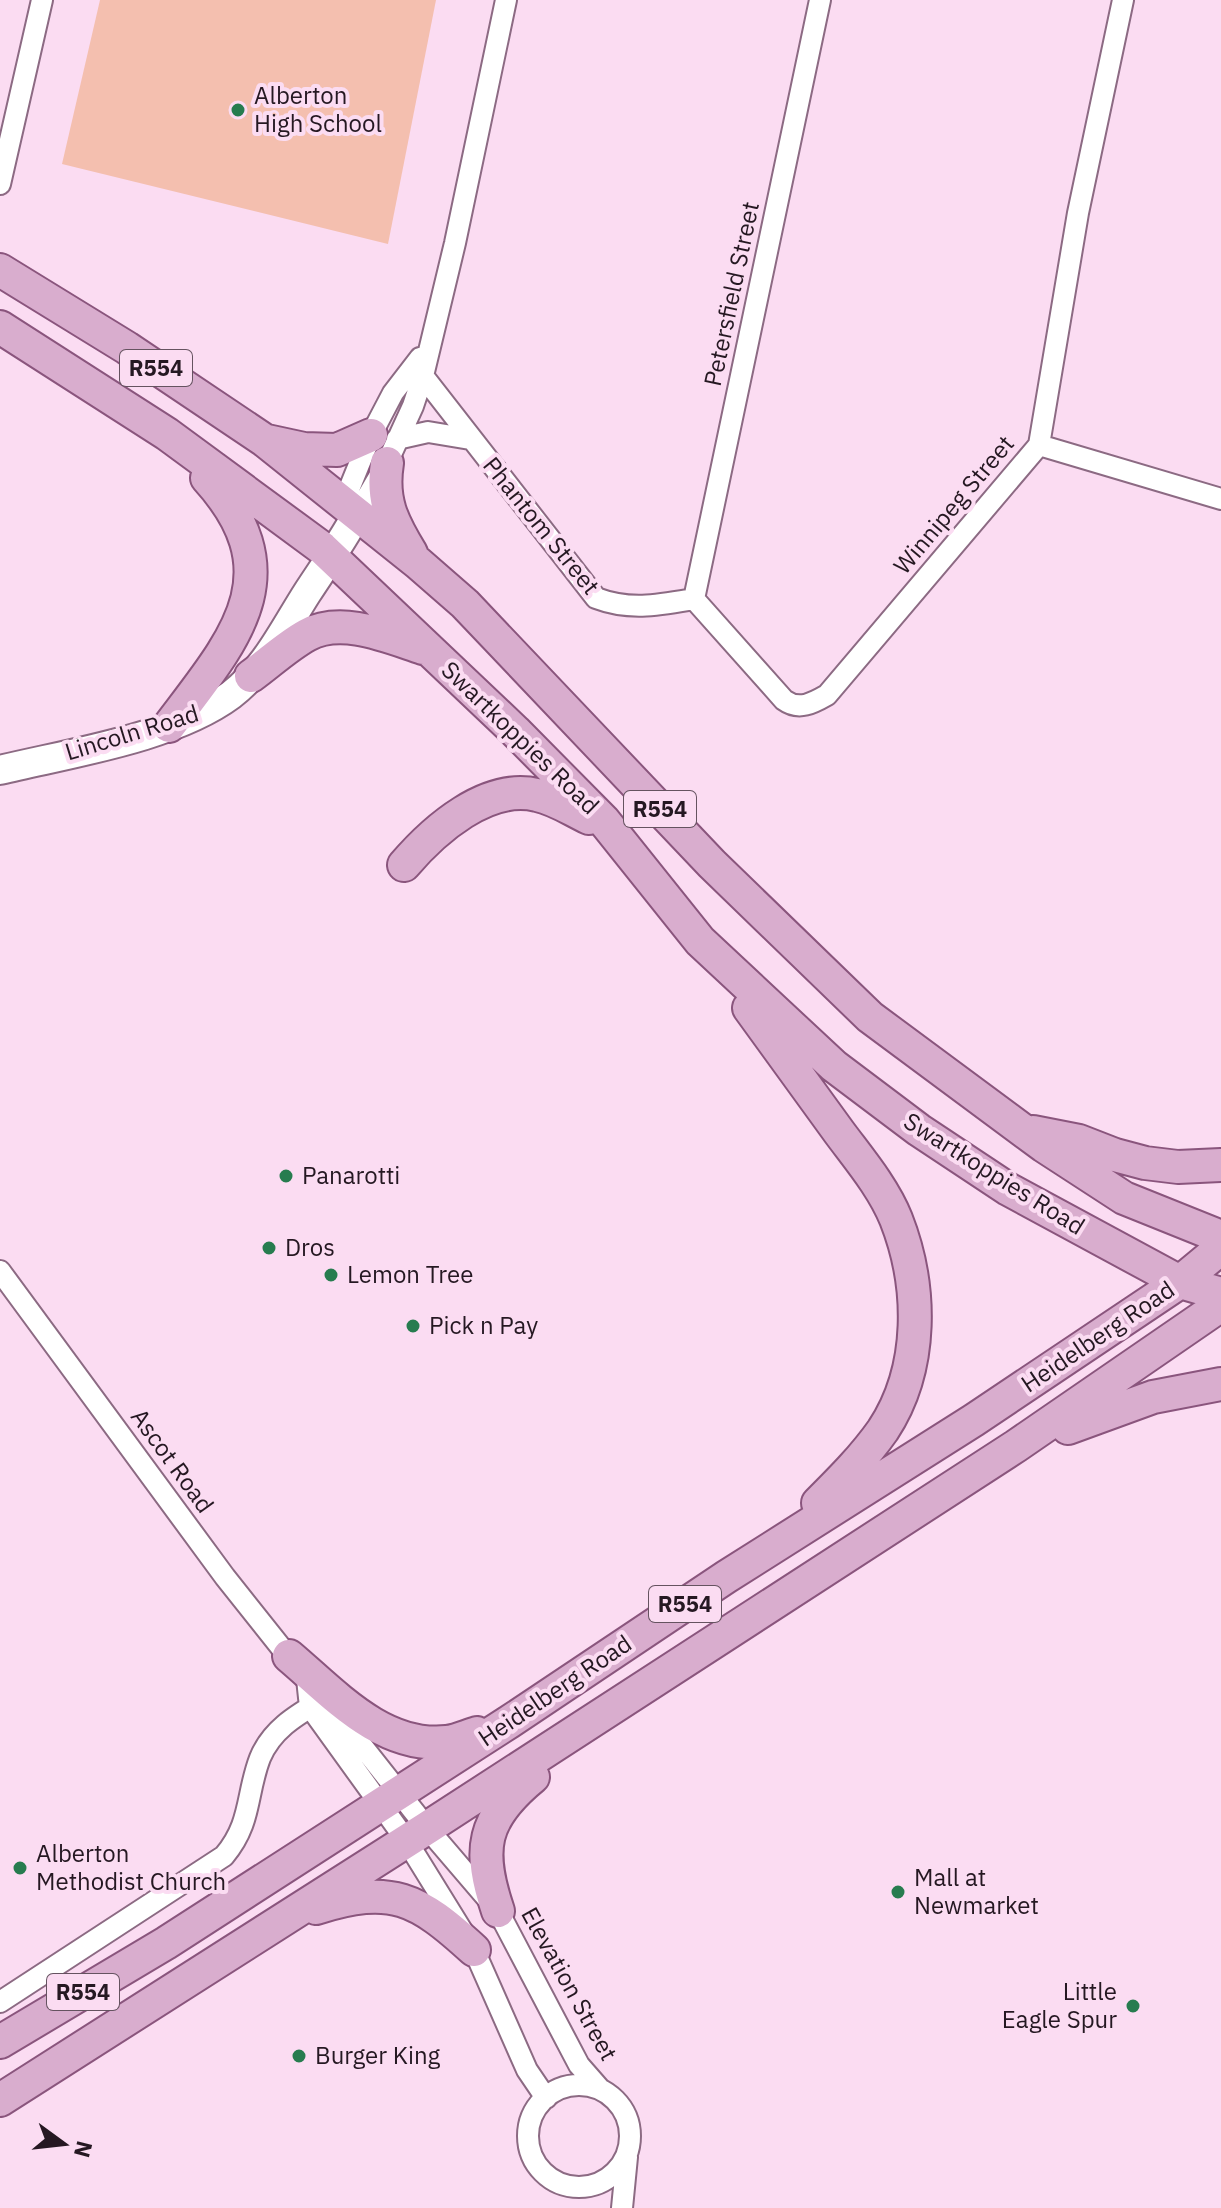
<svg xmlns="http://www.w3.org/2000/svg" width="1221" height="2208" viewBox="0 0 1221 2208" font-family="'IBM Plex Sans',sans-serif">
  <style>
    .green { fill: #f4bfaf }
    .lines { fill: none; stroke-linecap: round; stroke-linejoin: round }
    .street-casing { stroke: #8c6a83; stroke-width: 24 }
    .secondary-casing { stroke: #8c6a83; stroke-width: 32 }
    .primary-casing { stroke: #8a557d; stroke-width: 36 }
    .street { stroke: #fff; stroke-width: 20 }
    .secondary { stroke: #fff; stroke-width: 28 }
    .primary { stroke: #d9adce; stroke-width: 32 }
    .poi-dot { fill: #277c4f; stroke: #fbdcf2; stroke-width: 3 }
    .labels { text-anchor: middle; stroke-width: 8; stroke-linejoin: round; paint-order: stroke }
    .shield { fill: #fbdcf2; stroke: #655360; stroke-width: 2 }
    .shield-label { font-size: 22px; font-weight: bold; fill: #251822 }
    .poi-label { font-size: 24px; fill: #251822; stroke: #fbdcf2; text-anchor: start }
    .street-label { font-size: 24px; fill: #251822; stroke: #fbdcf2 }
  </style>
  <rect width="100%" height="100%" fill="#fbdcf2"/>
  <path class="green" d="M100,0H436L388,244L62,164Z"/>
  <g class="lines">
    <defs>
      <path id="street" d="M0,184L42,0
        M415,370L423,376L596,598C630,611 659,605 694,599
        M397,439L428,432L470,439
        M1039,445L1221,499
        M343,504L371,435L393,393L420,358
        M356,516L387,463L413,406L423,376L455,243L506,0
        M694,599L784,700C799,711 813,703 827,695L1039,445L1078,213L1123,0
        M694,599L820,0
        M0,1271L225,1577L295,1665
        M307,1679L310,1707L406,1840L474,1950L527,2070L546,2098
        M329,1704L427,1828L498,1911L579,2065L600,2089
        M0,2002L224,1856C252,1823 246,1794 260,1758C272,1729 297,1715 322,1700
        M528 2136a51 51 0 1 1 102 0a51 51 0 1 1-102 0Z
        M622,2208L627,2157"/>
      <path id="secondary" d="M0,770C70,753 173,738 231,695C266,668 284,629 307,593C324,567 341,543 356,516"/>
      <path id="primary" d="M0,270L127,348L264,440L418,563L465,604L712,864L870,1017L1044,1146L1124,1198L1221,1237
        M0,327L167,434L322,548L515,731L604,821L700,941L834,1066L919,1130L1008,1189L1180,1282L1221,1294
        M267,441L304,449L337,450L371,435
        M387,463C381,500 392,522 411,553
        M251,676C269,663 287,646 307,635C342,616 389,637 423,648
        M169,726C233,641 295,575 207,478
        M404,865C434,830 487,783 537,795C556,799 572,810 589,818
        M749,1008C779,1049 809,1091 839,1132C859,1159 883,1187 896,1219C922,1285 924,1368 883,1430C864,1457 841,1480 818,1503
        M1033,1132L1079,1141L1115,1155L1145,1163L1178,1167L1221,1165
        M1068,1428L1153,1397L1221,1384
        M289,1656C334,1694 382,1749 447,1742C457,1741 467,1736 477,1733
        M316,1908C392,1884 417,1898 474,1950
        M498,1911C477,1849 482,1819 533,1777
        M0,2042L166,1943L509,1722L726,1577L974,1420L1180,1282L1221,1248
        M0,2100L427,1828L1016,1446L1221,1305"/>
    </defs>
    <use href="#street" class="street-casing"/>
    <use href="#secondary" class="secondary-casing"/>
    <use href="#primary" class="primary-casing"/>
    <use href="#street" class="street"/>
    <use href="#secondary" class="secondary"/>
    <use href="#primary" class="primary"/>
  </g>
  <g class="poi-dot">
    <circle cx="238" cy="110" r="8"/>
    <circle cx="286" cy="1176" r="8"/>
    <circle cx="269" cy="1248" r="8"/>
    <circle cx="331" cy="1275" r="8"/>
    <circle cx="413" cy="1326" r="8"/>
    <circle cx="20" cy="1868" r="8"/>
    <circle cx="898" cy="1892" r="8"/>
    <circle cx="1133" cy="2006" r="8"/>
    <circle cx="299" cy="2056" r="8"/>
  </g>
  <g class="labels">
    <g class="shield">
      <rect x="120" y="350" width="72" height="36" rx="6"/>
      <rect x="624" y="791" width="72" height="36" rx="6"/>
      <rect x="649" y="1586" width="72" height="36" rx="6"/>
      <rect x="47" y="1974" width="72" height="36" rx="6"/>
    </g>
    <g class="shield-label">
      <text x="156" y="376">R554</text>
      <text x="660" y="817">R554</text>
      <text x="685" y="1612">R554</text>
      <text x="83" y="2000">R554</text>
    </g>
    <g class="poi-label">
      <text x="254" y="104">Alberton<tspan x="254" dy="28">High School</tspan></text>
      <text x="302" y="1184">Panarotti</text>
      <text x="285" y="1256">Dros</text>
      <text x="347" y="1283">Lemon Tree</text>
      <text x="429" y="1334">Pick n Pay</text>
      <text x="36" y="1862">Alberton<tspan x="36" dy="28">Methodist Church</tspan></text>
      <text x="914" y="1886">Mall at<tspan x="914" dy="28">Newmarket</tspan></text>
      <text x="1117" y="2000" text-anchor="end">Little<tspan x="1117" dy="28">Eagle Spur</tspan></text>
      <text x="315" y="2064">Burger King</text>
    </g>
    <g class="street-label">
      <text transform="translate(732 294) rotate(-78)" y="8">Petersfield Street</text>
      <text transform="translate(954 505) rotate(-50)" y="8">Winnipeg Street</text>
      <text transform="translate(541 526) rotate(51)" y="8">Phantom Street</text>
      <text transform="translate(132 733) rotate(-17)" y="8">Lincoln Road</text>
      <text transform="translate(520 738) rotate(44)" y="8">Swartkoppies Road</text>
      <text transform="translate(994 1174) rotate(32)" y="8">Swartkoppies Road</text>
      <text transform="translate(1098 1337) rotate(-34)" y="8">Heidelberg Road</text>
      <text transform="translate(172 1461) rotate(54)" y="8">Ascot Road</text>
      <text transform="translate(555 1691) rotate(-34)" y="8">Heidelberg Road</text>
      <text transform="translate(569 1984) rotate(61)" y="8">Elevation Street</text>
    </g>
  </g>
  <g transform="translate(64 2144) rotate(105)" stroke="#fbdcf2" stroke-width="6" paint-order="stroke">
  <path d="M0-6L14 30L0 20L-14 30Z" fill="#251822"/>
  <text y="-12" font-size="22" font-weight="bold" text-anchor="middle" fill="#251822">N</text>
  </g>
</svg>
